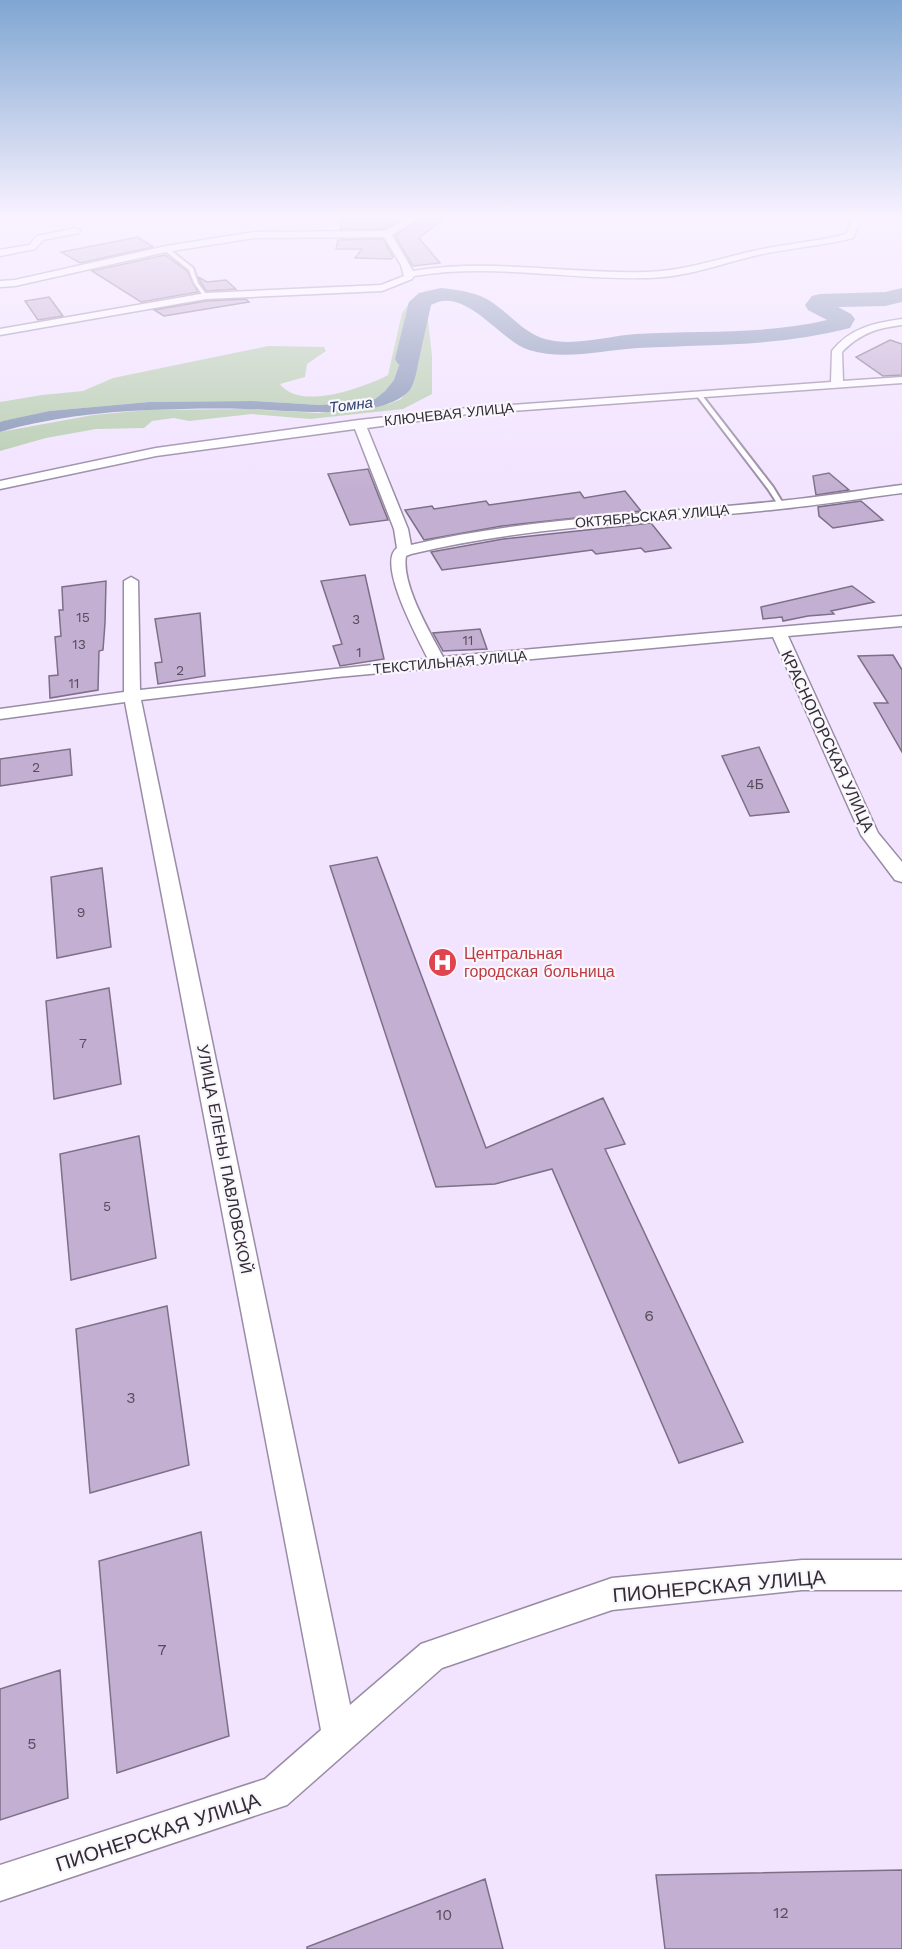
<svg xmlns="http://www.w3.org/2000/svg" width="902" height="1949" viewBox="0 0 902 1949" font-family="'Work Sans',sans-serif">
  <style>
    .green { fill: #b5cdad }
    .water { fill: #8192b2 }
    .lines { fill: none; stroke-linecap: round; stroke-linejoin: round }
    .river { fill: #8192b2; fill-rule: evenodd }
    .building { fill: #c3afd1; stroke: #7d6f87; stroke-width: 1.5 }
    .lane-casing { stroke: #998ca5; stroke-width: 4 }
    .street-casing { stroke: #998ca5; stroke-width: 3 }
    .lane { fill: #fff; fill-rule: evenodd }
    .street { fill: #fff; fill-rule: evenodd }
    .labels { text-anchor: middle; stroke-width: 4.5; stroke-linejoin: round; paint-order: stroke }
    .far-street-label { font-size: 14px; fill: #322c36; stroke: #f9f6fc }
    .number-label { font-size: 14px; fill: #564d5d }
    .far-water-label { font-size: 15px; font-style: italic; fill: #283e6b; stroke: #f9f6fc }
    .street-label { font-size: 16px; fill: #322c36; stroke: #f9f6fc }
    .health-label { font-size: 16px; fill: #be3a42; stroke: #f9f6fc; text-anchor: start }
    .near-number-label { font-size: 16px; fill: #564d5d }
    .near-street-label { font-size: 20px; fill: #322c36; stroke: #f9f6fc }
  </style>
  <rect width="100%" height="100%" fill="#f2e3ff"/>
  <path class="green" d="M410,302H415L398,355L401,358L394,381L385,391L375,399L362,402L320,405L252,401L149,402L49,411L0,422V402L42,395L83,391L113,378L268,346L324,347L326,351L307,364L305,377L280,384C300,411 363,388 388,375L402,313Z
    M426,302L432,356V394L403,409L310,419L252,414L189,421L174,418L152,421L144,428L96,429L46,438L0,451V432L93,415L147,410L246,409L318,413L389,404L401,399L413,384Z"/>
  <path class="water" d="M415,302H426C423,321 420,379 409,391C380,422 284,410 245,409C213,408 181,409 149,410C100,412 47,418 0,432V422L3,421L49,411L149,402L252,401L320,405L362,402L375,399L385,391L394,380L401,359L398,356Z"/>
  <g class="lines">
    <path class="river" d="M441,288C459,290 478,292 493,303C511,315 524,333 545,339C574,347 607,336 636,334C700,330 764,335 827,320L808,310L805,305L812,296L820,294L885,292L902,288V302L885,306L838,307L851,314L855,319L850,328C775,347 714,344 638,348C601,350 566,361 529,350C499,340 465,285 431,305L419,359L416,364L407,366L398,364L395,359L409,302L419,293Z"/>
  </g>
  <path class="building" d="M342,218H403L384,229H340Z
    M421,218H445L419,238L440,263L413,266L395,236Z
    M138,237L153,247L80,263L61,252Z
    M383,239L393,257L391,259L355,258L362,249H336L338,240Z
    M165,255L187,271L198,292L141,302L92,271Z
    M198,277L207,282L226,280L236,289L206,291Z
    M49,297L63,316L38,320L25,301Z
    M246,299L249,302L164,316L154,310L206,301Z
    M890,340L902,344V375L883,376L856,357Z
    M368,469L388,520L350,525L328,474Z
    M829,473L849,490L816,495L813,476Z
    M625,491L641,511L502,526L424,540L405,510L432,506L434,509L486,501L489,505L580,492L584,498Z
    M861,501L883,520L833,528L819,516L818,507Z
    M651,523L671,548L645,552L641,548L596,554L592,550L442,570L431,552L503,539Z
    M365,575L384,659L340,666L333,646L342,644L321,581Z
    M106,581L105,623L103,650L99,651L98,690L50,698L49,676L58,675L55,637L61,636L59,610H63L62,587Z
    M852,586L874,602L831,611L834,614L808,616L783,621L782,617L763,619L761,607Z
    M200,613L205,676L158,684L155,663L162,662L155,619Z
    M480,629L487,649L443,651L433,633Z
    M893,655L902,670V752L874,703H888L858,656Z
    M759,747L789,812L750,816L722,756Z
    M70,749L72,775L0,786V759Z
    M377,857L486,1148L603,1098L625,1144L605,1149L743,1442L679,1463L552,1169L495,1184L436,1187L330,866Z
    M102,868L111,947L57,958L51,877Z
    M109,988L121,1084L54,1099L46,1001Z
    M139,1136L156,1258L71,1280L60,1154Z
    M167,1306L189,1465L90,1493L76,1329Z
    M201,1532L229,1736L117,1773L99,1561Z
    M60,1670L68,1798L0,1820V1689Z
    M902,1870V1949H665L656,1875Z
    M485,1879L503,1949H307V1947Z"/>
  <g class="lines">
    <defs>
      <path id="lane" d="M164,248H168L193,268L198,283L208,297H204L194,283L189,270L164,250Z
        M697,394H701L773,487L784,505L783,506H779L768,489L697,396Z"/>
      <path id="street" d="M408,218H419L392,235L413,271C491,258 567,274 646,272C687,271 719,258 758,250C785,244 812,242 839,236L846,234L852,218H862L853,238C822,246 790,248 758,255C719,264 689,277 647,278C568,280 492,263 414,276L412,279L382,291L206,299L0,335V329L206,293L381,285L404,276L401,265L384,237L254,238L166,252L15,286L0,287V281L15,280L166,246L254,232L385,231Z
        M76,228L80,231L79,233L43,240L35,249L0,256V250L29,245L37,236Z
        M902,319V325C878,328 860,333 842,352L843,381L902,377V383L468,414L367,428L408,529L411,545C532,517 657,514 780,501C821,497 862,490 902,485V493C862,498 821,505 780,509C657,522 532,525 411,554L406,556C401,584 430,632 443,657L902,616V626L788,636L878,833L902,862V882L895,880L861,835L773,637L337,677L141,700L350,1705L421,1644L612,1578L802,1560H902V1590H802L612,1610L442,1668L287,1805L0,1901V1865L265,1779L321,1730L125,702L0,719V709L124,692V581L131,577L138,581L140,690L428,659C419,640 376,563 397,548L394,529L355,429L156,456L0,489V481L156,448L359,420L468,408L831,382L832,351C850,328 874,323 902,319Z"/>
    </defs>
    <use href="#lane" class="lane-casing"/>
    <use href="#street" class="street-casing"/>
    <use href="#lane" class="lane"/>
    <use href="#street" class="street"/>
  </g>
  <linearGradient id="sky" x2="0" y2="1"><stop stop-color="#7fa6d2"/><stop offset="0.44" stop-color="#f9f2ff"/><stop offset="1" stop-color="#f9f2ff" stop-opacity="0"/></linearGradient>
  <rect width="902" height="491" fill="url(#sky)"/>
  <defs>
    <symbol id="hospital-disc" viewBox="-11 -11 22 22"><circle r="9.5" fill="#e0444e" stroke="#f9f6fc"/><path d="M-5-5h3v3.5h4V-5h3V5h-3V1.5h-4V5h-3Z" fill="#fff"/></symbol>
  </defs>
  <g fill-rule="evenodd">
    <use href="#hospital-disc" x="426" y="946" width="33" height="33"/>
  </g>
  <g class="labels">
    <g class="far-street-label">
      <text transform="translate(449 414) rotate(-6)" y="5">КЛЮЧЕВАЯ УЛИЦА</text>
      <text transform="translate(652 516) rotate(-5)" y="5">ОКТЯБРЬСКАЯ УЛИЦА</text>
      <text transform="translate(450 662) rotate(-5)" y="5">ТЕКСТИЛЬНАЯ УЛИЦА</text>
    </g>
    <g class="number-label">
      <text x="83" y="622">15</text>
      <text x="356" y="624">3</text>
      <text x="468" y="645">11</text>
      <text x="79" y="649">13</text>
      <text x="359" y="657">1</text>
      <text x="180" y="675">2</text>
      <text x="74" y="688">11</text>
      <text x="36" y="772">2</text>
      <text x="755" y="789">4Б</text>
      <text x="81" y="917">9</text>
      <text x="83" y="1048">7</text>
      <text x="107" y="1211">5</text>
    </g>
    <g class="far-water-label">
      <text transform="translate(351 405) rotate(-7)" y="5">Томна</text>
    </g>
    <g class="street-label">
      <text transform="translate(828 741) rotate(65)" y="6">КРАСНОГОРСКАЯ УЛИЦА</text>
      <text transform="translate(225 1159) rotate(79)" y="6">УЛИЦА ЕЛЕНЫ ПАВЛОВСКОЙ</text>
    </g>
    <g class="health-label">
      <text x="464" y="959">Центральная<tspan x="464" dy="18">городская больница</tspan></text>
    </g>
    <g class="near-number-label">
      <text x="649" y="1321">6</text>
      <text x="131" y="1403">3</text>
      <text x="162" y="1655">7</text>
      <text x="32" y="1749">5</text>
      <text x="781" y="1918">12</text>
      <text x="444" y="1920">10</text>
    </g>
    <g class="near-street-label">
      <text transform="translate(719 1586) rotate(-5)" y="7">ПИОНЕРСКАЯ УЛИЦА</text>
      <text transform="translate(158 1832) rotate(-18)" y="7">ПИОНЕРСКАЯ УЛИЦА</text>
    </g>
  </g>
</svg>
